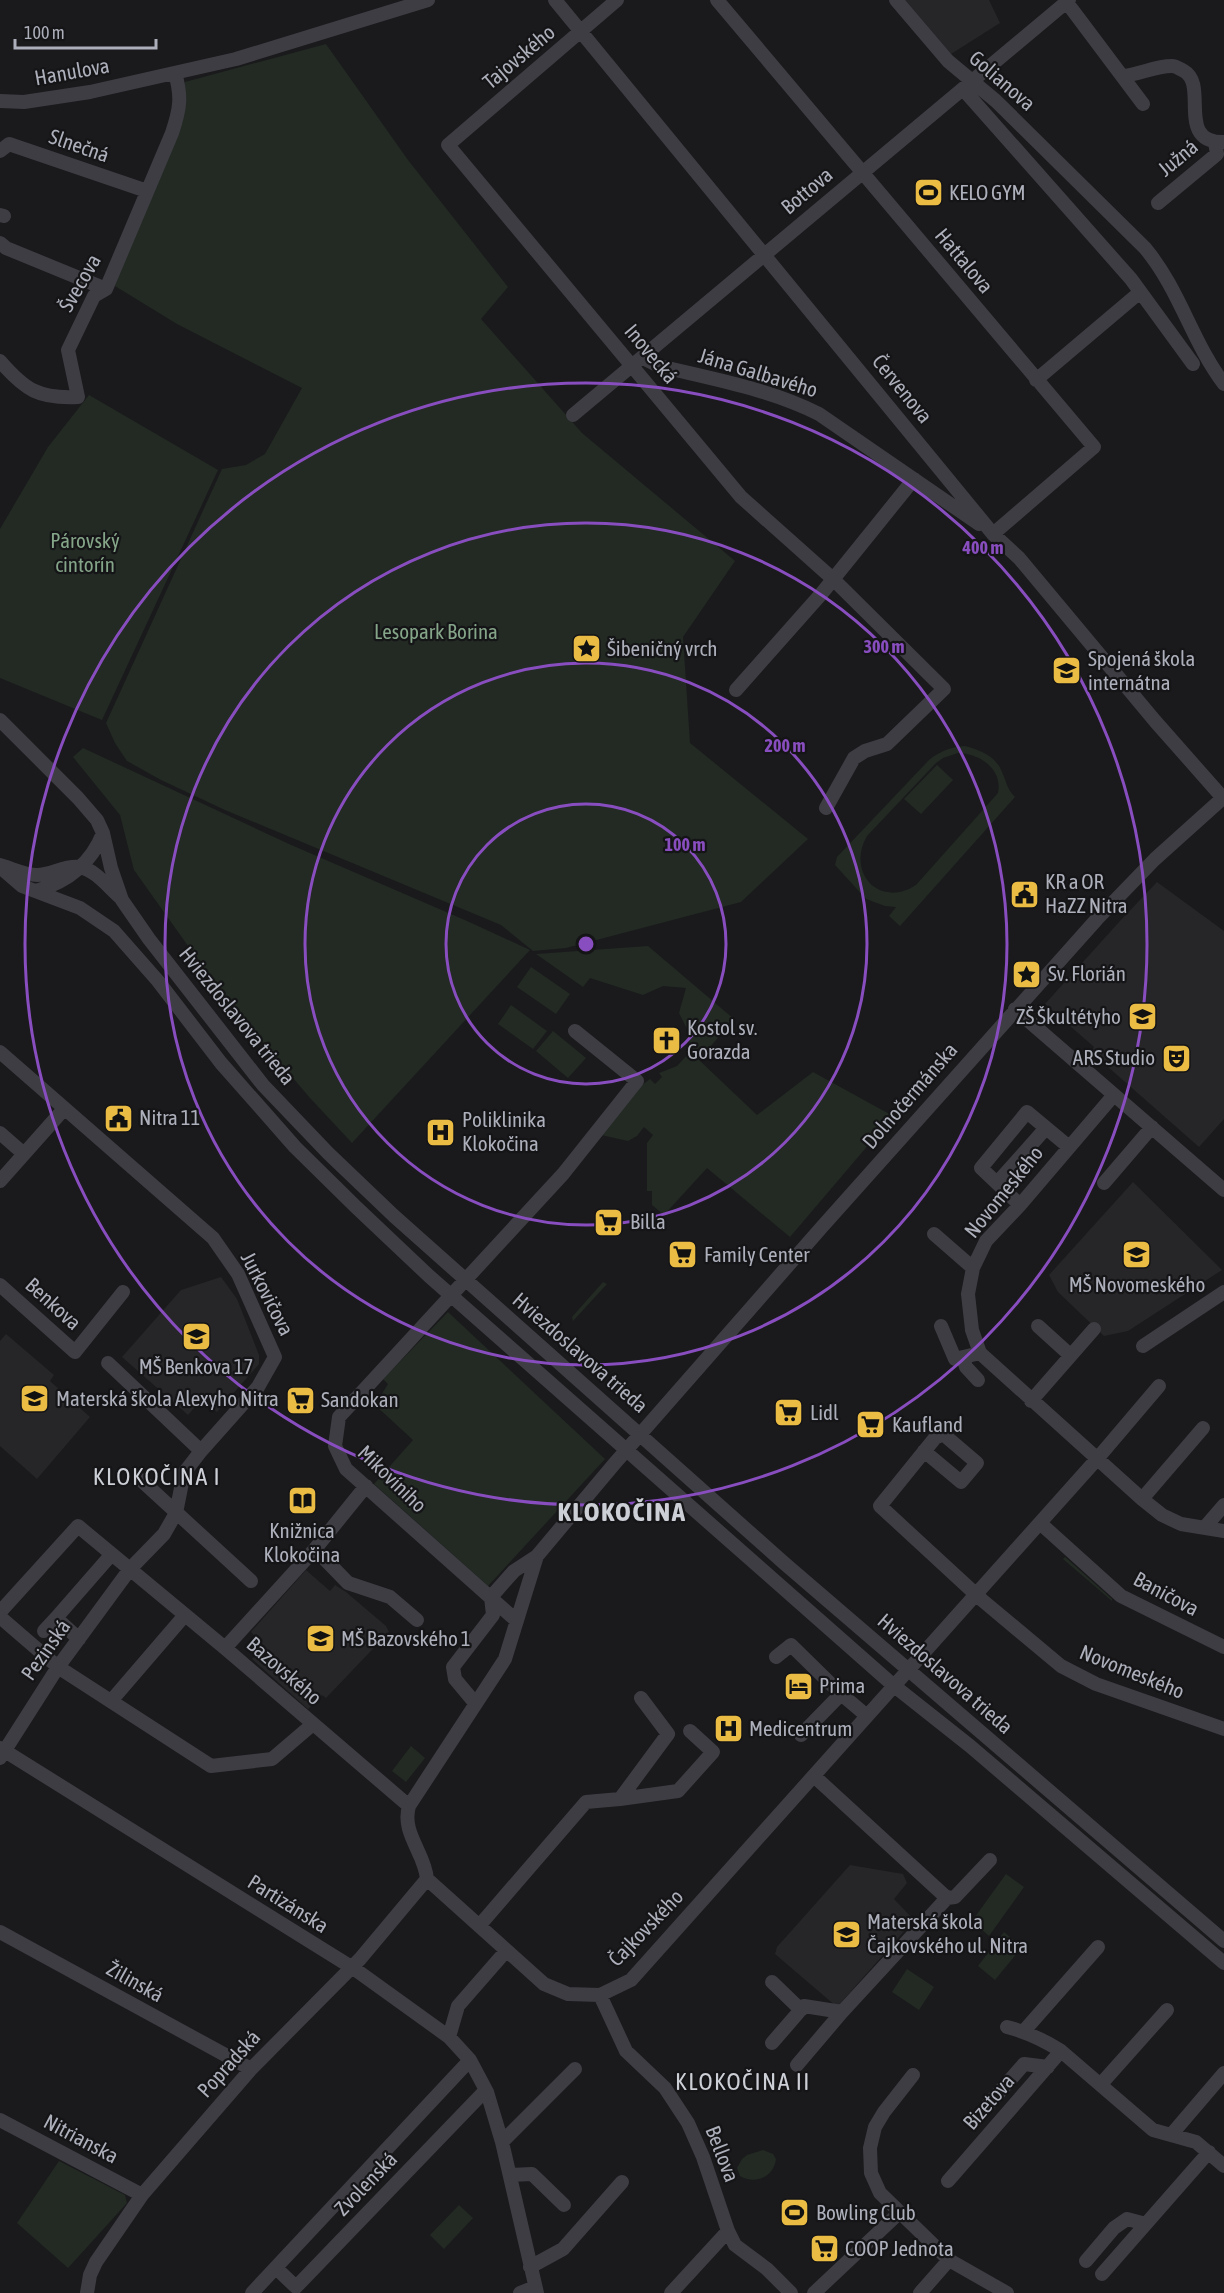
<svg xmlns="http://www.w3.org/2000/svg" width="1224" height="2293" viewBox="0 0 1224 2293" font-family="'Asap Condensed',sans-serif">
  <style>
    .built { fill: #262629 }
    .green { fill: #222a23; fill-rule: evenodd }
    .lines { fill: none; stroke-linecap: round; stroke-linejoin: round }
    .minor { stroke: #3d3d43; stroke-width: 14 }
    .ring { fill: none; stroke: #884dbe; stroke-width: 3 }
    .labels { text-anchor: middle; stroke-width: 4.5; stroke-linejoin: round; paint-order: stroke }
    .street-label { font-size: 21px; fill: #adb0bb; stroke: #151517 }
    .poi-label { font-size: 21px; fill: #adb0bb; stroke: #151517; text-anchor: start }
    .park-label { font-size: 21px; fill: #85a589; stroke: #151517 }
    .quarter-label { font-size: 24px; letter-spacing: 1.5px; fill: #cdcfd7; stroke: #151517 }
    .district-label { font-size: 27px; font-weight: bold; letter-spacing: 1.5px; fill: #cdcfd7; stroke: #151517 }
    .centre { fill: #884dbe; stroke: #151517; stroke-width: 3 }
    .ring-label { font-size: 18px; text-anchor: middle; font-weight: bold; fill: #884dbe; stroke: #151517; stroke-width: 4.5; stroke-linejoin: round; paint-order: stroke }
  </style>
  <rect width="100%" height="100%" fill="#1a1a1c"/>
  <path class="built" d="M905,0H989L1000,23L951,54Z
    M1157,882L1224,931V1119L1199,1147L1091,1052L1094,1047L1045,1004L1120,921Z
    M1133,1182L1222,1270L1128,1331L1104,1336L1058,1292L1049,1275Z
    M221,1277L237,1299L259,1355V1364L217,1412L202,1399L188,1415L122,1357L181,1290Z
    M6,1334L54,1375L50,1381L90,1417L37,1479L0,1446V1341Z
    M306,1570L330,1591L335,1585L346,1592L386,1626L389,1632L326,1698L322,1695L308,1709L252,1659L264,1646L251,1632Z
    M850,1865L903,1874L907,1883L894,1899L914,1920L837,2007L775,1954L777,1947Z"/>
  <path class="green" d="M326,44L408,160L508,287L481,319L582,433L735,561L683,637L690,743L808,839L741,902L566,948L533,951L501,925L225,810L161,780L127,761L115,743L106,723L222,469L246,465L265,454L302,388L177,324L115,286L185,82Z
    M89,395L218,470L102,720L0,678V529L48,447Z
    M965,746C980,750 996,756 1002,772C1007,783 1007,789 1015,797L900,926L889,916L896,907L885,906L866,899L835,865L837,857L929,760C940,751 951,747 965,746ZM958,753C979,753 1003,769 998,793L916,885C879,909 846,872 867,836L936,763L943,758Z
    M83,748L289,844L467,921L530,950L352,1143L310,1098L234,1009L208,974L134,870L120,815L73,757Z
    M937,765L953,780L921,814L904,799Z
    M648,946L734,1019L699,1060L757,1115L813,1072L893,1116L790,1237L707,1168L664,1215L652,1205V1191H647V1143L653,1135L644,1127L637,1136L628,1141L601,1135L642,1085L650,1079L655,1084L662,1077L659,1073L677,1066L690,1052L689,1033L679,1013L686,988L663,986L643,995L590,978L583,987L536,954Z
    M531,967L570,994L556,1014L517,987Z
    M511,1005L547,1031L533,1049L498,1024Z
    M553,1031L586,1058L568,1078L536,1051Z
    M603,1282L607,1284L573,1321L572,1317Z
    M448,1312L605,1459L488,1586L374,1484L413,1440L375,1405L388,1384L383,1379Z
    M1065,1557L1112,1599V1601L1063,1559Z
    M411,1746L425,1758L406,1782L392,1771Z
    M1006,1874L1024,1887L989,1936L972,1921Z
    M1004,1932L1022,1947L995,1980L978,1966Z
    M907,1969L934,1987L919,2010L892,1992Z
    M763,2150L773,2154L776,2159C774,2177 755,2185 740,2176L737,2168L742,2159L747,2155Z
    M59,2161L125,2195L127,2203L68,2268L17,2223Z
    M459,2205L473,2218L444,2249L430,2235Z"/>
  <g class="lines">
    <path class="minor" d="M555,0L993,534L1019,558L1155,721L1223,798
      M617,0L448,145L741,497L833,579L944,689L887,744L865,751L854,758L826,808
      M717,0L1094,447L993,534
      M896,0L948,61L996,101L1145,248C1180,290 1192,342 1224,384
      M1065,0L1143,104
      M1122,76C1139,75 1154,66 1172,66C1176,66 1180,69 1184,71C1209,85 1175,143 1224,142
      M963,89L1131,279L1193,364
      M0,101L24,102L90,92L236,59L428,0
      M0,151L9,144L147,191
      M1158,203L1217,154L1215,142
      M0,215L4,216
      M0,243L6,248L106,289
      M643,358L659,366C712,379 770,389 819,414L979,524
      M0,361C25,390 39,399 78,397L68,350L94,296L106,289L172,133C180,109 182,97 175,73
      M1036,380L1139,293
      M573,415L1069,0
      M736,690L822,593L914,479
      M0,720L78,798L97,820L103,833L111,868L122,900L149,939L263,1085L328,1153L394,1216L784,1563L1224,1941
      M0,865C11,868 25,875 37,875C51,875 65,865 79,867C95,869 109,888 121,898
      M0,867L22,886L80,908L114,931L158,981L221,1063L295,1147L356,1207L429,1276L893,1685L970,1746L1224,1963
      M36,891C67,882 91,864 103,833
      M1015,1009L1224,1190
      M0,1052L213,1238L238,1274L275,1357L258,1387L201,1451L184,1473L176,1513L164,1534L130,1569L58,1667L0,1758
      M1113,1096L1020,1205L986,1241L973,1268L968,1294L972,1330L980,1353L1142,1499L1162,1515L1181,1524L1224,1531
      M0,1133L24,1154
      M0,1181L64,1109
      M997,1183L1046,1128
      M1104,1183L1152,1127
      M1020,1205L981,1168L1027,1112L1069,1147
      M934,1234L973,1268
      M0,1285L75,1352L123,1292
      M941,1326L955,1359L980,1353
      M1038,1326L1070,1355
      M1143,1346L1224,1292
      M963,1357L966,1367L978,1380
      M108,1363L201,1451
      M1031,1401L1094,1329
      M924,1451L961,1482L977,1463L943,1434L935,1438L880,1506L982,1600L1061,1666L1096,1684L1224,1729
      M141,1480L251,1581
      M1142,1499L1203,1428
      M1040,1523L1121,1596L1224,1647
      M1205,1527L1224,1505
      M315,1549L348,1583L390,1597L417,1620
      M0,1612L78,1526L225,1648L409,1806
      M0,1617L58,1667L211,1766L272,1759L313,1724
      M517,1621L346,1469L335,1446L339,1417L563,1174L637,1081L575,1031
      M44,1631L56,1618
      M79,1639L56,1618L111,1555
      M225,1648L315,1549L366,1486
      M776,1657L791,1645L841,1694L867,1716
      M111,1701L185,1615
      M475,1703L455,1679L453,1667L493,1615L491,1597L514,1571L537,1556L615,1463L821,1228L1097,919L1155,859L1224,797
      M801,1735L841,1694
      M0,1748L356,1970L449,2037L470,2060L487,2092L502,2142L537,2293
      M620,1799L678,1791L713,1752L690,1731
      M427,1879L544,1984L568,1994L600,1995L631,1980L1097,1459L1159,1386
      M427,1879C425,1853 401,1833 409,1806L505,1659L537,1556
      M947,1898L955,1897L990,1860
      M479,1926L586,1802L620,1799L668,1734L641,1698
      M0,1932L251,2069
      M772,1982L801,2010
      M600,1995L626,2051L665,2088L688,2123L703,2157L728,2231L735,2245L767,2269L791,2293
      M1007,2027C1027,2032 1044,2040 1061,2051L1153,2130L1196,2142L1224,2166
      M1024,2031L1098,1947
      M449,2037L458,2006L506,1951
      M772,2043L804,2006L842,2012
      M797,2065L842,2012L947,1898L814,1776
      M913,2075L884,2112L875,2127L870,2148L871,2173L880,2193L949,2260L1007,2293
      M1101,2084L1167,2010
      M987,2106L1024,2064L1048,2067
      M0,2120L142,2195
      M1171,2135L1224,2073
      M502,2142L575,2069
      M510,2175L532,2174L564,2205
      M948,2181L1061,2051
      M1086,2261L1114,2228L1127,2219L1146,2224
      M530,2267L563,2249L622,2182
      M276,2268L296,2287L481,2095L487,2092
      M1102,2274L1209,2152
      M87,2293L90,2275L96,2262L142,2195L251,2069L360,1959L427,1879
      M252,2293L470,2060
      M520,2293L535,2287
      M671,2293L728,2231
      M814,2293L899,2213
      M920,2293L949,2260"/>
  </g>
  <g class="ring">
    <circle cx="586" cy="944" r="140"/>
    <circle cx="586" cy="944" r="281"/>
    <circle cx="586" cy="944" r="421"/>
    <circle cx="586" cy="944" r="561"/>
  </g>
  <defs>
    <symbol id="stadium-square" viewBox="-11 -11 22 22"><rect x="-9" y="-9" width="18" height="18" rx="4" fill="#ebbc43" stroke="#151517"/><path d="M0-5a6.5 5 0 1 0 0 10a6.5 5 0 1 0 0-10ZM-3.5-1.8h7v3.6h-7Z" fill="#111"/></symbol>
    <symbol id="sight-square" viewBox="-11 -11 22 22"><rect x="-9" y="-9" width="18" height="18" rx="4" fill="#ebbc43" stroke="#151517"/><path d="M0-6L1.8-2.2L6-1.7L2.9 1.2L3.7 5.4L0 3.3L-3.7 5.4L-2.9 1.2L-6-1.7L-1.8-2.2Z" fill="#111"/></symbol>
    <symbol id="school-square" viewBox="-11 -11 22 22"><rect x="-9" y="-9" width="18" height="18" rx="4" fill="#ebbc43" stroke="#151517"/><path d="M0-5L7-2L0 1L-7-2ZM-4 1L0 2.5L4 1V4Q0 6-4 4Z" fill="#111"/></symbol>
    <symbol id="civic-square" viewBox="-11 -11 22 22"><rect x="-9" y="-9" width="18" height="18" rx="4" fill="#ebbc43" stroke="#151517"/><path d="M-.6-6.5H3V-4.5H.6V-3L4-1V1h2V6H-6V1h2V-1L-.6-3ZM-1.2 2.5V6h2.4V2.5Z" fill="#111"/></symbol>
    <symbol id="church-square" viewBox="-11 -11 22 22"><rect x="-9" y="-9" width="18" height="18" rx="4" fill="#ebbc43" stroke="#151517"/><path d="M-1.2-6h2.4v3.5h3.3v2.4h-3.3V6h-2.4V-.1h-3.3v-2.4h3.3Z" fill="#111"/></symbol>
    <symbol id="theatre-square" viewBox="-11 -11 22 22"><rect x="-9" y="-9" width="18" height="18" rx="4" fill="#ebbc43" stroke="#151517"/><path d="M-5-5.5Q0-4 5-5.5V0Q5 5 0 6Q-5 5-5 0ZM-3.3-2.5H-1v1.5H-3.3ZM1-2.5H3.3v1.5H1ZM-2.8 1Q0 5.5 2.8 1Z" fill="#111"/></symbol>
    <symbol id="hospital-square" viewBox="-11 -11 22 22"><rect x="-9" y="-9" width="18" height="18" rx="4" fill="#ebbc43" stroke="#151517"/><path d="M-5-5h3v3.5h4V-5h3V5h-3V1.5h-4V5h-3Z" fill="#111"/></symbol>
    <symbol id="supermarket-square" viewBox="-11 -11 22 22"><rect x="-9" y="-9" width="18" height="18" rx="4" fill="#ebbc43" stroke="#151517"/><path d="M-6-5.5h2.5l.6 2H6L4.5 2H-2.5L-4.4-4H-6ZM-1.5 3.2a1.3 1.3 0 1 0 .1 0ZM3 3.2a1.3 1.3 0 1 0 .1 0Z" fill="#111"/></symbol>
    <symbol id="library-square" viewBox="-11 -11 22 22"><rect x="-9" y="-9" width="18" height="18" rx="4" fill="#ebbc43" stroke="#151517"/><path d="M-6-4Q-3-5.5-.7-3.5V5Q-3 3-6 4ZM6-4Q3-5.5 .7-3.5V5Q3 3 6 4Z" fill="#111"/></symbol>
    <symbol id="hotel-square" viewBox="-11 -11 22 22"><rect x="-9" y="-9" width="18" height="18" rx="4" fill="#ebbc43" stroke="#151517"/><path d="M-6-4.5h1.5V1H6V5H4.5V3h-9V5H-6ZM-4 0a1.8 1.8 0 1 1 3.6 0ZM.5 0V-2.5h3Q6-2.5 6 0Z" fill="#111"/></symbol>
  </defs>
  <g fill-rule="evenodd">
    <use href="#stadium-square" x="912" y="176" width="33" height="33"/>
    <use href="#sight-square" x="570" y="632" width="33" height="33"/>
    <use href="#school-square" x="1050" y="654" width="33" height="33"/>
    <use href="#civic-square" x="1008" y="878" width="33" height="33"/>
    <use href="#sight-square" x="1010" y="958" width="33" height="33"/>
    <use href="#school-square" x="1126" y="1000" width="33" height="33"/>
    <use href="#church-square" x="650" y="1024" width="33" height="33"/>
    <use href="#theatre-square" x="1160" y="1042" width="33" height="33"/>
    <use href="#civic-square" x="102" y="1102" width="33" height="33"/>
    <use href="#hospital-square" x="424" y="1116" width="33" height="33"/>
    <use href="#supermarket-square" x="592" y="1206" width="33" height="33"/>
    <use href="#school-square" x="1120" y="1238" width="33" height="33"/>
    <use href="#supermarket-square" x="666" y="1238" width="33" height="33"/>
    <use href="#school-square" x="180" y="1320" width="33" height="33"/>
    <use href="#school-square" x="18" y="1382" width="33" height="33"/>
    <use href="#supermarket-square" x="284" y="1384" width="33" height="33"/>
    <use href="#supermarket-square" x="772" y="1396" width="33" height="33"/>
    <use href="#supermarket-square" x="854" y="1408" width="33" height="33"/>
    <use href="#library-square" x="286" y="1484" width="33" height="33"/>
    <use href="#school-square" x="304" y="1622" width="33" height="33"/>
    <use href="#hotel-square" x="782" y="1670" width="33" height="33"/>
    <use href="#hospital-square" x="712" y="1712" width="33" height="33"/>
    <use href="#school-square" x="830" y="1918" width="33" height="33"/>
    <use href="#stadium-square" x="778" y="2196" width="33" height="33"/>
    <use href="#supermarket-square" x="808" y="2232" width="33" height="33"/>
  </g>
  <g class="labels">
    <g class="street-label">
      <text transform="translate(519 57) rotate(-40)" y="7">Tajovského</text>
      <text transform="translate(72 72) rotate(-10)" y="7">Hanulova</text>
      <text transform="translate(1002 81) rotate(41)" y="7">Golianova</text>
      <text transform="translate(79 146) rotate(19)" y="7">Slnečná</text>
      <text transform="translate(1178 158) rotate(-40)" y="7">Južná</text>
      <text transform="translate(807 191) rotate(-40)" y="7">Bottova</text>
      <text transform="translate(964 261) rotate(50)" y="7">Hattalova</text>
      <text transform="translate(80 283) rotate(-60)" y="7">Švecova</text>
      <text transform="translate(651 354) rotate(50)" y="7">Inovecká</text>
      <text transform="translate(758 373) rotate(17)" y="7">Jána Galbavého</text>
      <text transform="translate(902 389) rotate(51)" y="7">Červenova</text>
      <text transform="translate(237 1016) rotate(51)" y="7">Hviezdoslavova trieda</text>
      <text transform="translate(910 1096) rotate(-49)" y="7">Dolnočermánska</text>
      <text transform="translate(1004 1192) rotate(-51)" y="7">Novomeského</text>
      <text transform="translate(267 1294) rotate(63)" y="7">Jurkovičova</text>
      <text transform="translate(53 1304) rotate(42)" y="7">Benkova</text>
      <text transform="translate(580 1353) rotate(41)" y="7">Hviezdoslavova trieda</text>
      <text transform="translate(392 1479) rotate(44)" y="7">Mikovíniho</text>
      <text transform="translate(1166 1594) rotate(28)" y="7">Baničova</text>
      <text transform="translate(46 1650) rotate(-55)" y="7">Pezinská</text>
      <text transform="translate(284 1671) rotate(41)" y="7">Bazovského</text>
      <text transform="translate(1132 1672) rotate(22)" y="7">Novomeského</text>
      <text transform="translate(945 1674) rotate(41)" y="7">Hviezdoslavova trieda</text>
      <text transform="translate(288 1904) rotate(32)" y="7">Partizánska</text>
      <text transform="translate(646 1928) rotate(-46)" y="7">Čajkovského</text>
      <text transform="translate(135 1982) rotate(29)" y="7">Žilinská</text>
      <text transform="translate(229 2064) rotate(-48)" y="7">Popradská</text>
      <text transform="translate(989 2102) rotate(-49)" y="7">Bizetova</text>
      <text transform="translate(81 2139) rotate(28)" y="7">Nitrianska</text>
      <text transform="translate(722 2154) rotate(69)" y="7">Bellova</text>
      <text transform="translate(366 2184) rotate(-46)" y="7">Zvolenská</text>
    </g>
    <g class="poi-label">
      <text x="949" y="200">KELO GYM</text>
      <text x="607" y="656">Šibeničný vrch</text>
      <text x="1088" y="666">Spojená škola<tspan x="1088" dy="24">internátna</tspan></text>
      <text x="1045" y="889">KR a OR<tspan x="1045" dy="24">HaZZ Nitra</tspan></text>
      <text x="1048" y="981">Sv. Florián</text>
      <text x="1121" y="1024" text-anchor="end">ZŠ Škultétyho</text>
      <text x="687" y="1035">Kostol sv.<tspan x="687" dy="24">Gorazda</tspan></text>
      <text x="1155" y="1065" text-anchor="end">ARS Studio</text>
      <text x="139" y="1125">Nitra 11</text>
      <text x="462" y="1127">Poliklinika<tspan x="462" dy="24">Klokočina</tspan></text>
      <text x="630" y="1229">Billa</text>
      <text x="704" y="1262">Family Center</text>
      <text x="1137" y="1292" text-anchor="middle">MŠ Novomeského</text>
      <text x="196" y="1374" text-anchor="middle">MŠ Benkova 17</text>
      <text x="56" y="1406">Materská škola Alexyho Nitra</text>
      <text x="321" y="1407">Sandokan</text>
      <text x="810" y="1420">Lidl</text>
      <text x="892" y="1432">Kaufland</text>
      <text x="302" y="1538" text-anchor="middle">Knižnica<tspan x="302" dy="24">Klokočina</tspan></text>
      <text x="341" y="1646">MŠ Bazovského 1</text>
      <text x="819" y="1693">Prima</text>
      <text x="749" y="1736">Medicentrum</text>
      <text x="867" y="1929">Materská škola<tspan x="867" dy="24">Čajkovského ul. Nitra</tspan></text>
      <text x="816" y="2220">Bowling Club</text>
      <text x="845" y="2256">COOP Jednota</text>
    </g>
    <g class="park-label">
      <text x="85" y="548">Párovský<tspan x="85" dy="24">cintorín</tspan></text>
      <text x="436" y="639">Lesopark Borina</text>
    </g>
    <g class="quarter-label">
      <text x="157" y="1485">KLOKOČINA I</text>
      <text x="743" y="2090">KLOKOČINA II</text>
    </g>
    <g class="district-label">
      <text x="622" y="1521">KLOKOČINA</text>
    </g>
  </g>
  <circle cx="586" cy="944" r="9" class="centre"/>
  <g class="ring-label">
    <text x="983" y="554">400 m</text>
    <text x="884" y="653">300 m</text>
    <text x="785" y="752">200 m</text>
    <text x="685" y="851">100 m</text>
  </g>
  <path d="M15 39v9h141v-9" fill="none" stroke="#adb0bb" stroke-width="3"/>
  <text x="24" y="39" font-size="18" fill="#adb0bb" stroke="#151517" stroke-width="4.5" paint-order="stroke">100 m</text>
</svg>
